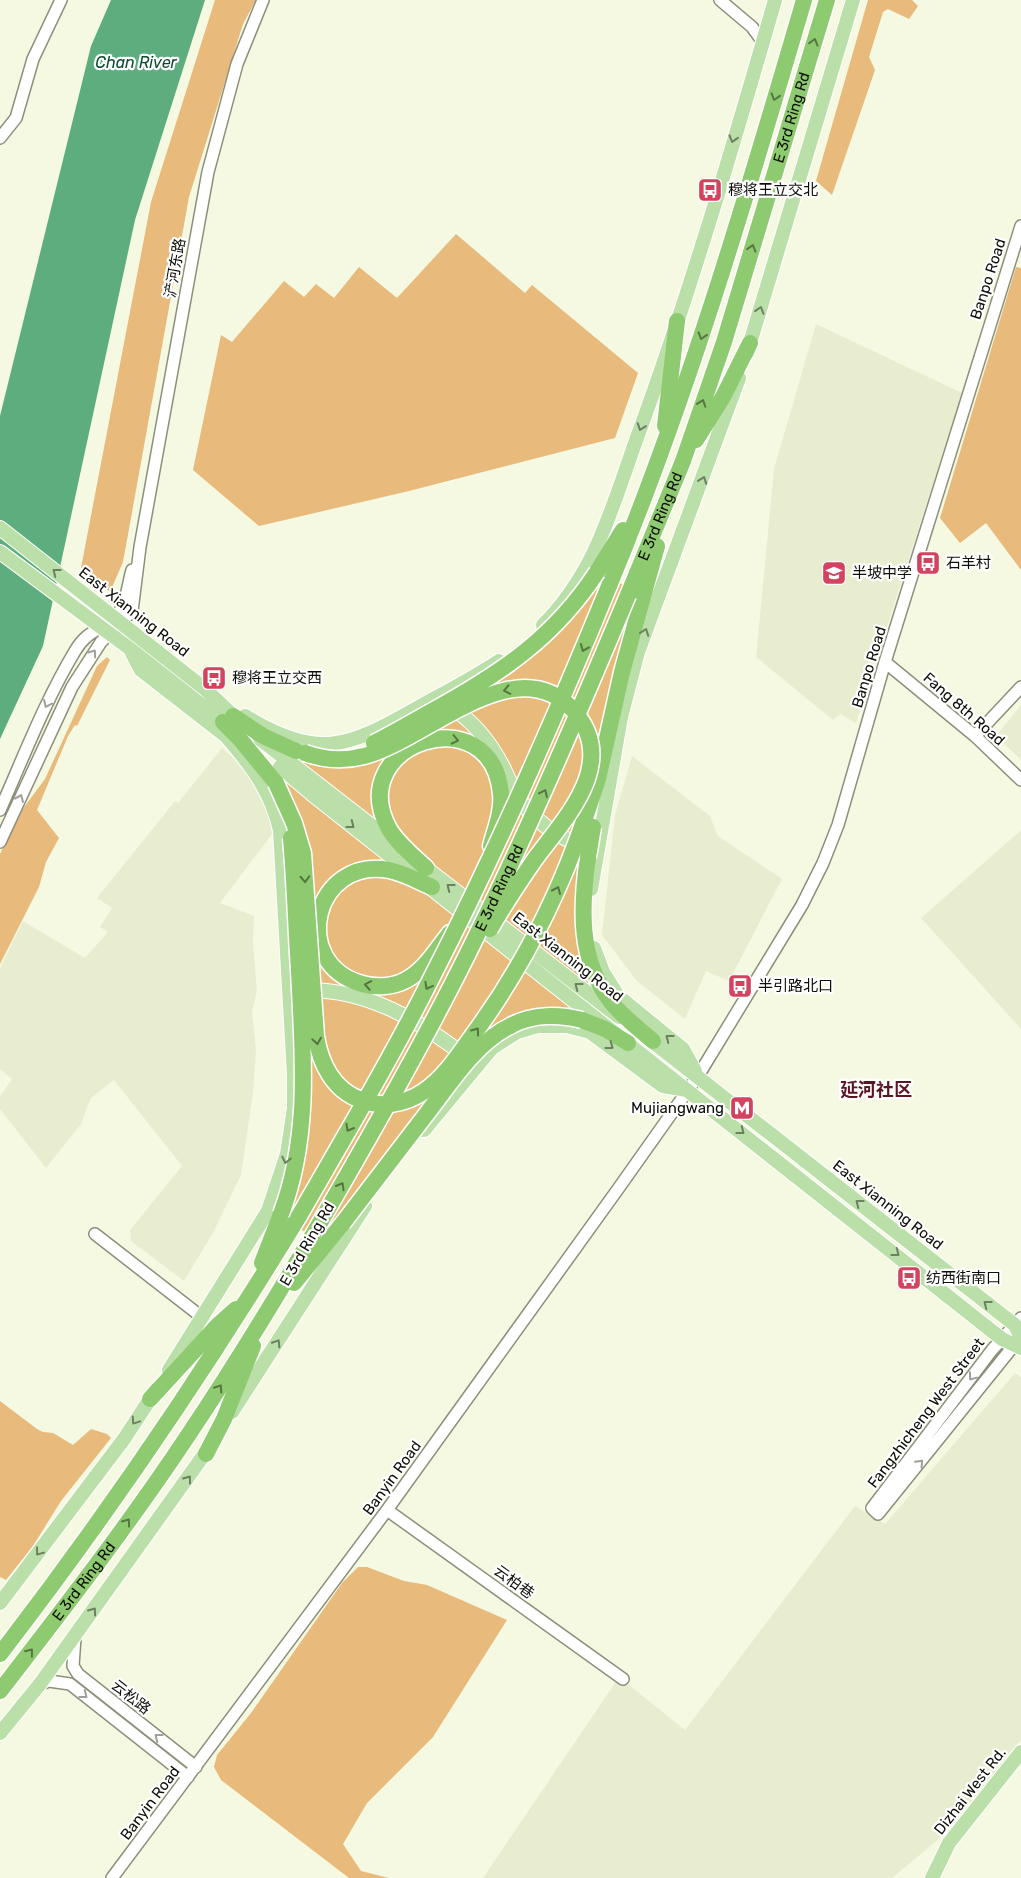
<svg xmlns="http://www.w3.org/2000/svg" width="1021" height="1878" viewBox="0 0 1021 1878" font-family="Rubik,'Noto Sans SC',sans-serif">
  <style>
    .built { fill: #e9edd0 }
    .green { fill: #e8ba7b }
    .water { fill: #5dad7e }
    .lines { fill: none; stroke-linecap: round; stroke-linejoin: round }
    .minor-casing { stroke: #8c907b; stroke-width: 14 }
    .major-casing { stroke: #fff; stroke-width: 16 }
    .highway-casing { stroke: #fff; stroke-width: 19 }
    .minor { stroke: #fff; stroke-width: 11 }
    .major { stroke: #bbdfa9; stroke-width: 14 }
    .highway { stroke: #8eca6f; stroke-width: 16 }
    .highway-bridge-casing { stroke: #fff; stroke-width: 19; stroke-linecap: butt }
    .highway-bridge { stroke: #8eca6f; stroke-width: 16 }
    .oneway { stroke: #547641 }
    .oneway2 { stroke: #6d8161 }
    .oneway3 { stroke: #9f9f9c }
    .labels { text-anchor: middle; stroke-width: 4.5; stroke-linejoin: round; paint-order: stroke }
    .street-label { font-size: 15px; fill: #0e0f08; stroke: #fff }
    .poi-label { font-size: 15px; fill: #0e0f08; stroke: #fff; text-anchor: start }
    .water-label { font-size: 16px; font-style: italic; fill: #0c4b2c; stroke: #fff }
    .quarter-label { font-size: 18px; font-weight: bold; fill: #5b1624; stroke: #fff }
  </style>
  <rect width="100%" height="100%" fill="#f5f9e2"/>
  <path class="built" d="M816,324L962,393L856,723L840,714L833,720L756,657L774,469Z
    M1021,705V760L996,736Z
    M222,748L240,764L256,785L268,811L272,834L220,903L254,916L253,941L257,991L252,1011L256,1050L253,1093L241,1175L214,1231L184,1281L131,1241L130,1230L182,1166L114,1080L91,1098L81,1124L46,1168L0,1109V1096L12,1079L0,1069V968L23,921L85,958L108,932L100,927L112,908L97,898L175,801L178,803Z
    M632,756L710,816L718,836L782,879L729,981L706,971L685,1019L637,981L602,935L615,815Z
    M1021,830V1029L921,918Z
    M1015,1373L1021,1377V1740L946,1833L892,1878H483L619,1677L685,1730L855,1506L885,1524Z"/>
  <path class="green" d="M215,0H256L243,24L189,197L123,562L110,592L81,568L151,202Z
    M868,0H912L918,6L909,19L888,9L883,12L869,57L875,70L832,195L816,181Z
    M456,234L525,293L532,285L638,373L615,438L409,491L259,526L193,470L221,335L232,342L284,281L304,297L316,284L334,298L359,267L397,298Z
    M1016,267L1021,268V570L986,523L960,543L940,518Z
    M605,577L639,591L625,639L581,888L601,995L586,1017L520,1018L322,1244L285,1218L300,896L277,772L291,757L314,764L333,765L488,689L514,672L562,629Z
    M107,657L110,660L77,726L75,725L68,736L37,810L59,838L46,862L39,887L0,964V854L16,818L45,779L97,666Z
    M0,1401L37,1429L43,1432L53,1433L73,1445L91,1429L107,1434L111,1438L61,1501L33,1546L6,1580L0,1577Z
    M358,1567H367L404,1581L427,1585L507,1620L433,1737L367,1803L343,1844L361,1871L389,1878H349L221,1780L214,1767L217,1755L251,1713L342,1583Z"/>
  <path class="water" d="M111,0H205L135,220L43,646L0,739V416L91,46Z"/>
  <g class="lines">
    <defs>
      <path id="minor" d="M720,0L752,27L763,42
        M0,138L16,118L33,59L61,0
        M885,662L975,736L1021,780
        M975,736L1021,687
        M0,810C24,756 45,701 75,651C89,627 106,630 118,614C127,603 128,583 132,570
        M0,842L72,687L101,642L132,611L140,547L208,172L237,64L263,0
        M95,1234L203,1318
        M1021,1340L1015,1344L878,1514L872,1508L992,1350L1021,1318
        M387,1510L623,1679
        M75,1637L73,1666L78,1674L196,1767
        M40,1684L49,1681L70,1684L188,1777
        M112,1878L387,1510L618,1189L698,1076L802,905L823,863L838,825L885,662L1021,226"/>
      <path id="major" d="M747,353L853,0
        M0,528L205,689L240,722
        M0,552L129,648L232,729
        M543,625C597,571 612,506 638,435C690,293 733,146 775,0
        M132,653L141,670L231,740
        M449,706C474,721 491,743 504,769C508,778 512,788 518,797C533,819 558,840 585,845
        M245,716C320,761 348,747 419,707C446,692 473,678 499,661
        M260,739L399,847
        M280,767L313,795L1002,1339L1021,1348
        M418,862L619,1017
        M591,889L621,717L638,652L739,378
        M594,948L603,972L618,996L683,1049L695,1071
        M302,990C367,988 418,1020 468,1058
        M644,1035L1015,1325L1021,1337
        M424,1130L492,1048L517,1032L538,1026H567L590,1032L663,1086L687,1090
        M169,1370L268,1211L287,1154L294,1108V1075L280,830C271,791 251,765 225,735
        M232,1412L365,1206
        M0,1603L124,1439L156,1390
        M0,1733L40,1684L211,1445
        M932,1878L949,1843L1021,1752"/>
      <g id="highway">
        <path d="M665,426L677,321"/>
        <path d="M696,440L723,397L750,343"/>
        <path d="M597,572L623,530"/>
        <path d="M609,586C688,396 746,198 804,0"/>
        <path id="s1" d="M628,595L683,461L724,342L827,0"/>
        <path d="M233,716L263,736L296,751"/>
        <path d="M223,722L239,738L276,783"/>
        <path d="M583,824L598,779L622,672L657,546"/>
        <path d="M588,857C581,906 578,960 611,1002C623,1017 639,1029 653,1041"/>
        <path d="M426,868C413,856 398,844 389,829C342,743 492,694 501,794C503,811 495,830 491,846"/>
        <path d="M432,887C418,881 404,873 389,870C314,856 288,963 362,984C376,988 393,987 406,980C425,970 437,949 450,933"/>
        <path d="M582,1020L605,1029L628,1043"/>
        <path d="M262,1263L281,1214"/>
        <path d="M294,1283L343,1223"/>
        <path d="M150,1399L218,1325L236,1309"/>
        <path d="M206,1454L224,1419L253,1346"/>
        <path d="M0,1654C108,1514 207,1368 299,1216"/>
        <path id="s2" d="M0,1691C65,1607 130,1523 189,1434C234,1367 276,1298 317,1228"/>
      </g>
    </defs>
    <use href="#minor" class="minor-casing"/>
    <use href="#major" class="major-casing"/>
    <use href="#highway" class="highway-casing"/>
    <use href="#minor" class="minor"/>
    <use href="#major" class="major"/>
    <use href="#highway" class="highway"/>
    <defs>
      <g id="highway-bridge">
        <path d="M374,743C394,733 414,721 434,710C501,673 554,638 597,572"/>
        <path d="M305,753C324,760 345,761 364,756C425,741 515,646 573,710C620,762 566,817 535,859C519,882 504,905 490,929"/>
        <path d="M276,783L294,823L303,853L316,1036C320,1063 333,1090 361,1100C382,1108 405,1104 423,1092C444,1078 459,1055 473,1035C520,971 557,899 583,824"/>
        <path d="M588,857L593,827"/>
        <path d="M281,1214C311,1135 303,1053 299,970C296,926 295,882 291,838"/>
        <path d="M299,1216C345,1136 392,1057 433,975C498,848 555,718 609,586"/>
        <path d="M343,1223C371,1186 400,1149 428,1112C452,1081 475,1043 512,1025C533,1014 559,1014 582,1020"/>
        <path id="s3" d="M317,1228C371,1134 425,1041 473,943C529,829 579,712 628,595"/>
      </g>
    </defs>
    <use href="#highway-bridge" class="highway-bridge-casing"/>
    <use href="#highway-bridge" class="highway-bridge"/>
  </g>
  <defs><path id="oneway-chevron" d="M-2-3.5L2.5 0L-2 3.5" fill="none" stroke-width="1.6" stroke-linecap="round" stroke-linejoin="round" transform="scale(1.25)"/></defs>
  <g class="oneway">
    <use href="#oneway-chevron" transform="translate(814 42) rotate(-74)"/>
    <use href="#oneway-chevron" transform="translate(775 97) rotate(107)"/>
    <use href="#oneway-chevron" transform="translate(752 248) rotate(-73)"/>
    <use href="#oneway-chevron" transform="translate(702 336) rotate(107)"/>
    <use href="#oneway-chevron" transform="translate(702 403) rotate(-71)"/>
    <use href="#oneway-chevron" transform="translate(584 648) rotate(112)"/>
    <use href="#oneway-chevron" transform="translate(507 690) rotate(169)"/>
    <use href="#oneway-chevron" transform="translate(455 740) rotate(13)"/>
    <use href="#oneway-chevron" transform="translate(544 793) rotate(-65)"/>
    <use href="#oneway-chevron" transform="translate(305 879) rotate(87)"/>
    <use href="#oneway-chevron" transform="translate(557 890) rotate(-66)"/>
    <use href="#oneway-chevron" transform="translate(368 985) rotate(-170)"/>
    <use href="#oneway-chevron" transform="translate(428 986) rotate(119)"/>
    <use href="#oneway-chevron" transform="translate(476 1031) rotate(-54)"/>
    <use href="#oneway-chevron" transform="translate(317 1041) rotate(81)"/>
    <use href="#oneway-chevron" transform="translate(349 1128) rotate(120)"/>
    <use href="#oneway-chevron" transform="translate(341 1186) rotate(-60)"/>
    <use href="#oneway-chevron" transform="translate(219 1388) rotate(-57)"/>
    <use href="#oneway-chevron" transform="translate(127 1522) rotate(-54)"/>
    <use href="#oneway-chevron" transform="translate(30 1652) rotate(-52)"/>
  </g>
  <g class="oneway2">
    <use href="#oneway-chevron" transform="translate(733 139) rotate(107)"/>
    <use href="#oneway-chevron" transform="translate(760 310) rotate(-73)"/>
    <use href="#oneway-chevron" transform="translate(641 427) rotate(110)"/>
    <use href="#oneway-chevron" transform="translate(703 480) rotate(-70)"/>
    <use href="#oneway-chevron" transform="translate(56 572) rotate(-142)"/>
    <use href="#oneway-chevron" transform="translate(645 632) rotate(-70)"/>
    <use href="#oneway-chevron" transform="translate(351 825) rotate(38)"/>
    <use href="#oneway-chevron" transform="translate(450 887) rotate(-142)"/>
    <use href="#oneway-chevron" transform="translate(578 986) rotate(-142)"/>
    <use href="#oneway-chevron" transform="translate(669 1038) rotate(-142)"/>
    <use href="#oneway-chevron" transform="translate(610 1046) rotate(37)"/>
    <use href="#oneway-chevron" transform="translate(741 1131) rotate(38)"/>
    <use href="#oneway-chevron" transform="translate(286 1160) rotate(103)"/>
    <use href="#oneway-chevron" transform="translate(859 1203) rotate(-142)"/>
    <use href="#oneway-chevron" transform="translate(896 1253) rotate(38)"/>
    <use href="#oneway-chevron" transform="translate(987 1304) rotate(-142)"/>
    <use href="#oneway-chevron" transform="translate(277 1343) rotate(-58)"/>
    <use href="#oneway-chevron" transform="translate(135 1421) rotate(124)"/>
    <use href="#oneway-chevron" transform="translate(188 1479) rotate(-54)"/>
    <use href="#oneway-chevron" transform="translate(39 1552) rotate(127)"/>
    <use href="#oneway-chevron" transform="translate(93 1611) rotate(-54)"/>
  </g>
  <g class="oneway3">
    <use href="#oneway-chevron" transform="translate(93 653) rotate(-55)"/>
    <use href="#oneway-chevron" transform="translate(47 704) rotate(115)"/>
    <use href="#oneway-chevron" transform="translate(20 798) rotate(-66)"/>
    <use href="#oneway-chevron" transform="translate(972 1377) rotate(127)"/>
    <use href="#oneway-chevron" transform="translate(920 1463) rotate(-47)"/>
    <use href="#oneway-chevron" transform="translate(84 1695) rotate(38)"/>
    <use href="#oneway-chevron" transform="translate(158 1737) rotate(-142)"/>
  </g>
  <defs>
    <symbol id="bus-square" viewBox="-11 -11 22 22"><rect x="-9" y="-9" width="18" height="18" rx="4" fill="#d34360" stroke="#fff"/><path d="M-5-6H5V4H4V6H2V4H-2V6H-4V4H-5ZM-3.5-4V0h7V-4ZM-3.5 1.2v1.5H-2V1.2ZM2 1.2v1.5H3.5V1.2Z" fill="#fff"/></symbol>
    <symbol id="school-square" viewBox="-11 -11 22 22"><rect x="-9" y="-9" width="18" height="18" rx="4" fill="#d34360" stroke="#fff"/><path d="M0-5L7-2L0 1L-7-2ZM-4 1L0 2.5L4 1V4Q0 6-4 4Z" fill="#fff"/></symbol>
    <symbol id="metro-square" viewBox="-11 -11 22 22"><rect x="-9" y="-9" width="18" height="18" rx="4" fill="#d34360" stroke="#fff"/><path d="M-5.5 5V-5H-3L0 0L3-5H5.5V5H3V-.5L0 4L-3-.5V5Z" fill="#fff"/></symbol>
  </defs>
  <g fill-rule="evenodd">
    <use href="#bus-square" x="696" y="176" width="28" height="28"/>
    <use href="#bus-square" x="914" y="549" width="28" height="28"/>
    <use href="#school-square" x="820" y="559" width="28" height="28"/>
    <use href="#bus-square" x="200" y="664" width="28" height="28"/>
    <use href="#bus-square" x="726" y="972" width="28" height="28"/>
    <use href="#metro-square" x="728" y="1094" width="28" height="28"/>
    <use href="#bus-square" x="895" y="1264" width="28" height="28"/>
  </g>
  <g class="labels">
    <g class="street-label">
      <text dy="5" stroke="none"><textPath href="#s1" startOffset="505">E 3rd Ring Rd</textPath></text>
      <text transform="translate(175 268) rotate(-80)" y="5">浐河东路</text>
      <text transform="translate(988 279) rotate(-72)" y="5">Banpo Road</text>
      <text dy="5" stroke="none"><textPath href="#s1" startOffset="85">E 3rd Ring Rd</textPath></text>
      <text transform="translate(134 612) rotate(38)" y="5">East Xianning Road</text>
      <text transform="translate(869 667) rotate(-73)" y="5">Banpo Road</text>
      <text transform="translate(964 709) rotate(41)" y="5">Fang 8th Road</text>
      <text dy="5" stroke="none"><textPath href="#s3" startOffset="386">E 3rd Ring Rd</textPath></text>
      <text transform="translate(568 957) rotate(38)" y="5">East Xianning Road</text>
      <text transform="translate(888 1205) rotate(38)" y="5">East Xianning Road</text>
      <text transform="translate(307 1244) rotate(-60)" y="5">E 3rd Ring Rd</text>
      <text transform="translate(926 1413) rotate(-53)" y="5">Fangzhicheng West Street</text>
      <text transform="translate(392 1478) rotate(-54)" y="5">Banyin Road</text>
      <text dy="5" stroke="none"><textPath href="#s2" startOffset="138">E 3rd Ring Rd</textPath></text>
      <text transform="translate(514 1582) rotate(36)" y="5">云柏巷</text>
      <text transform="translate(131 1697) rotate(38)" y="5">云松路</text>
      <text transform="translate(970 1791) rotate(-52)" y="5">Dizhai West Rd.</text>
      <text transform="translate(150 1803) rotate(-53)" y="5">Banyin Road</text>
    </g>
    <g class="poi-label">
      <text x="728" y="195">穆将王立交北</text>
      <text x="946" y="568">石羊村</text>
      <text x="852" y="578">半坡中学</text>
      <text x="232" y="683">穆将王立交西</text>
      <text x="758" y="991">半引路北口</text>
      <text x="724" y="1113" text-anchor="end">Mujiangwang</text>
      <text x="926" y="1283">纺西街南口</text>
    </g>
    <g class="water-label">
      <text x="136" y="68">Chan River</text>
    </g>
    <g class="quarter-label">
      <text x="876" y="1096">延河社区</text>
    </g>
  </g>
</svg>
